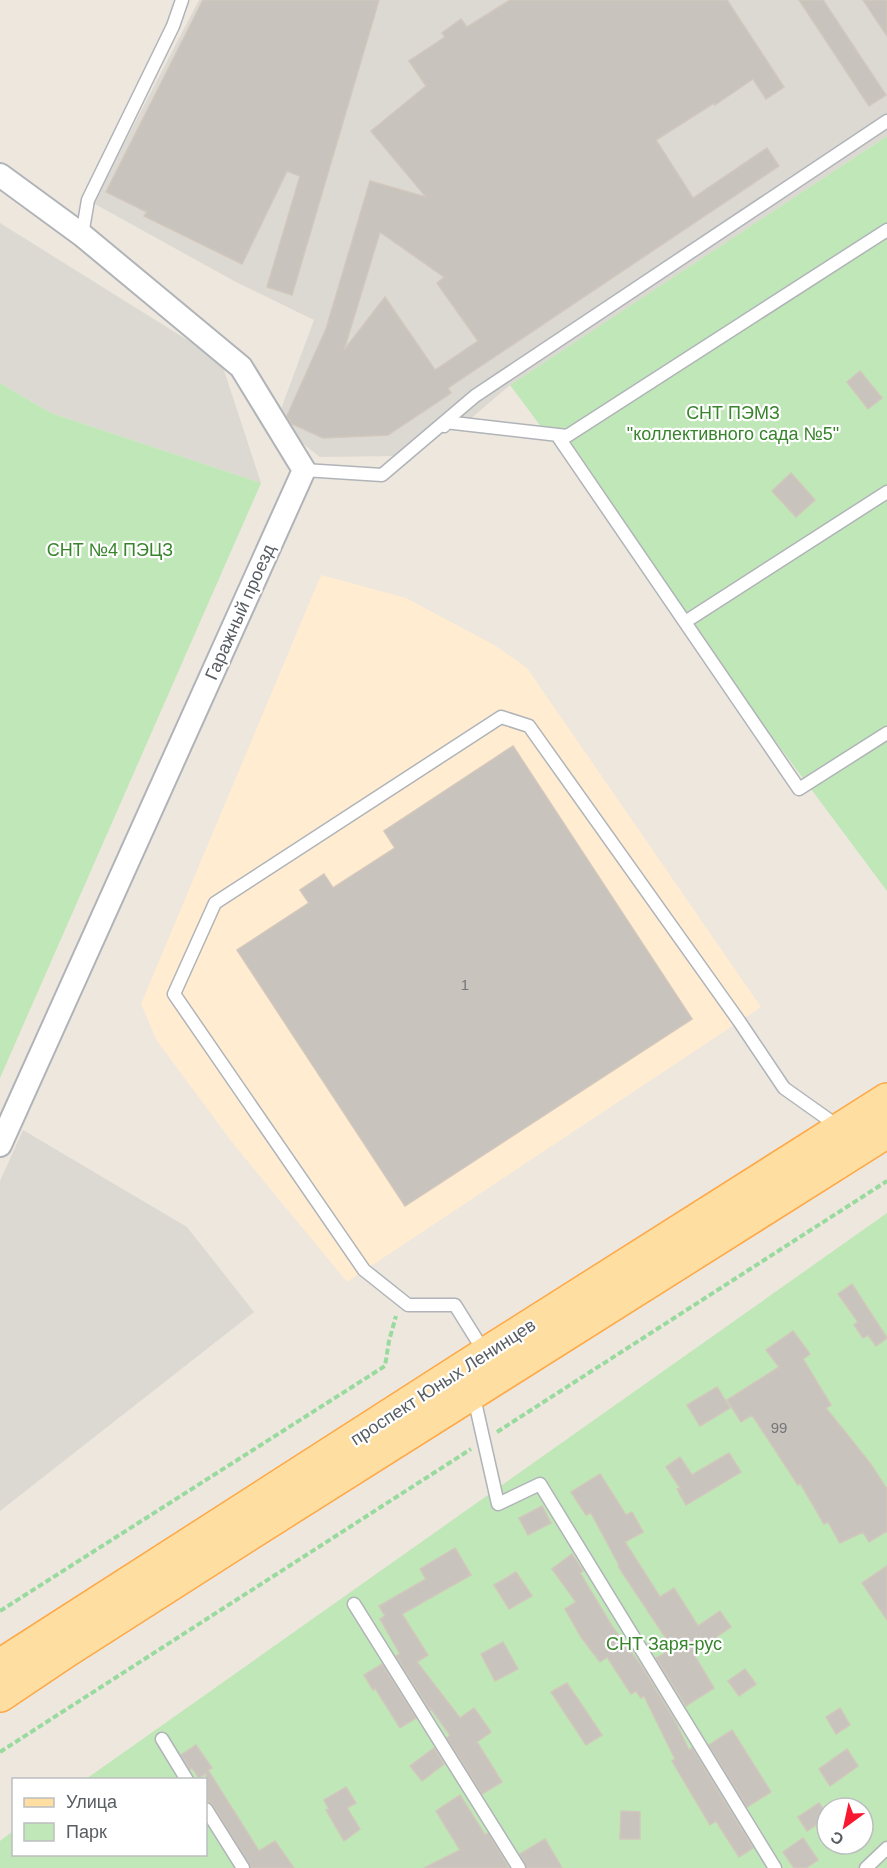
<svg xmlns="http://www.w3.org/2000/svg" width="887" height="1868" viewBox="0 0 887 1868" font-family="Arial,sans-serif">
  <style>
    .commercial { fill: #ffecd1 }
    .industrial { fill: #dcd9d3 }
    .green { fill: #c0e7b7; fill-rule: evenodd }
    .building { fill: #c9c3bd; stroke: #d1c7bc; stroke-width: 1.5; fill-rule: evenodd }
    .lines { fill: none; stroke-linecap: round; stroke-linejoin: round }
    .lane-casing { stroke: #b0b4b8; stroke-width: 15 }
    .street-casing { stroke: #b0b4b8; stroke-width: 26 }
    .primary-casing { stroke: #fea846; stroke-width: 36 }
    .path { stroke: #99da9e; stroke-width: 4; stroke-dasharray: 6 3; stroke-linecap: butt }
    .lane { stroke: #fff; stroke-width: 12 }
    .street { stroke: #fff; stroke-width: 22 }
    .primary { stroke: #ffdea1; stroke-width: 33 }
    .labels { text-anchor: middle; stroke-width: 4.5; stroke-linejoin: round; paint-order: stroke }
    .number-label { font-size: 15px; fill: #747678 }
    .park-label { font-size: 18px; fill: #38842c; stroke: #fff }
    .street-label { font-size: 18px; fill: #575d61; stroke: #fff }
  </style>
  <rect width="100%" height="100%" fill="#ede7de"/>
  <path class="commercial" d="M321,575L406,598L496,646L527,668L761,1007L347,1282L235,1146L157,1041L141,1004Z"/>
  <path class="industrial" d="M199,0H887V136L510,385L468,421L395,456L320,457L285,430L281,409L314,320L236,282L93,203Z
    M0,223L221,361L261,483L51,413L0,383Z
    M23,1130L187,1227L254,1312L0,1511V1181Z"/>
  <path class="green" d="M887,136V891L510,385Z
    M0,383L51,413L261,483L0,1078Z
    M887,1213V1868H0V1841L13,1831L14,1854H206V1780L86,1779ZM827,1808H863V1844H827Z"/>
  <path class="building" d="M203,0H379L292,295L267,287L300,176L287,171L242,264L144,216L147,212L106,192Z
    M510,0H727L784,87L766,99L753,79L715,105L714,103L656,140L693,198L767,148L779,166L448,388L451,393L388,435L323,438L292,424L287,416L326,329L370,181L426,197L371,131L426,86L409,61L445,37L442,33L461,19L467,27ZM380,232L444,277L437,283L478,341L435,370L385,297L344,350Z
    M799,0H823L886,95L869,106Z
    M863,0H887V36Z
    M860,371L882,398L868,409L847,382Z
    M791,473L815,500L796,517L772,491Z
    M513,746L692,1019L405,1206L237,950L309,903L300,890L324,874L333,888L395,848L384,831Z
    M852,1284L887,1338L876,1346L868,1335L863,1338L854,1325L858,1322L838,1294Z
    M793,1331L810,1354L803,1359L831,1405L826,1408L870,1463L887,1489V1531L869,1542L863,1532L840,1543L828,1522L824,1524L800,1483L798,1485L752,1415L741,1422L727,1400L779,1367L766,1350Z
    M717,1387L730,1408L700,1426L687,1405Z
    M729,1453L741,1472L686,1505L677,1489L680,1488L666,1467L680,1457L692,1475Z
    M600,1474L626,1515L632,1512L643,1532L625,1542L660,1597L674,1588L698,1626L720,1611L731,1627L693,1653L714,1688L686,1706L656,1658L673,1649L618,1566L619,1565L591,1513L586,1515L571,1492Z
    M542,1506L551,1523L528,1535L519,1518Z
    M455,1548L471,1575L402,1614L428,1655L417,1662L460,1718L474,1708L491,1732L477,1742L502,1782L482,1794L447,1738L450,1735L431,1709L430,1710L396,1656L400,1654L380,1619L385,1616L379,1606L426,1579L420,1569Z
    M572,1554L583,1571L580,1573L612,1626L642,1667L675,1721L689,1750L692,1748L753,1848L739,1857L716,1821L710,1825L672,1761L675,1759L644,1696L641,1698L636,1691L631,1694L607,1657L600,1662L581,1637L565,1609L576,1602L552,1569Z
    M887,1566V1620L862,1583Z
    M516,1572L532,1596L509,1609L494,1585Z
    M503,1642L518,1669L495,1681L481,1654Z
    M382,1664L416,1718L400,1728L375,1688L373,1690L364,1675Z
    M745,1669L756,1684L739,1696L728,1681Z
    M567,1683L602,1735L586,1745L551,1692Z
    M840,1708L850,1725L836,1734L826,1717Z
    M732,1730L771,1792L747,1807L709,1745Z
    M196,1745L212,1768L208,1770L259,1851L275,1841L294,1868H251L213,1805L206,1798V1773L199,1778L192,1768L190,1769L181,1755Z
    M434,1748L444,1764L422,1781L410,1766Z
    M847,1749L858,1766L830,1786L819,1769Z
    M346,1787L356,1803L347,1808L360,1829L344,1841L326,1810L329,1809L324,1800Z
    M460,1795L485,1835L488,1833L509,1868H424L460,1850L436,1811Z
    M819,1803L827,1814V1818L807,1831L798,1817Z
    M621,1811L640,1812V1839H620Z
    M803,1838L818,1860L806,1868H794L783,1852Z
    M545,1839L562,1868H527L520,1854Z"/>
  <g class="lines">
    <defs>
      <path id="lane" d="M82,235L88,200L173,26L182,0
        M444,426L445,422L567,436L887,230
        M557,435L799,789L887,733
        M304,470L382,475L475,396L887,121
        M685,622L887,492
        M485,1353L455,1305H408L364,1270L174,994L215,903L501,717L529,726L739,1021L784,1088L839,1127
        M473,1393L498,1504L540,1484L775,1868
        M354,1604L519,1868
        M162,1739L187,1780
        M206,1809L243,1868
        M866,1868L887,1848"/>
      <path id="street" d="M0,175L82,235L241,367L304,470L0,1145"/>
      <path id="primary" d="M0,1666L486,1354L887,1100
        M0,1695L67,1650L272,1519L887,1131"/>
    </defs>
    <use href="#lane" class="lane-casing"/>
    <use href="#street" class="street-casing"/>
    <use href="#primary" class="primary-casing"/>
    <path class="path" d="M497,1432L887,1181
      M0,1611L385,1366L389,1341L396,1316
      M0,1752L471,1449"/>
    <use href="#lane" class="lane"/>
    <use href="#street" class="street"/>
    <use href="#primary" class="primary"/>
  </g>
  <g class="labels">
    <g class="number-label">
      <text x="465" y="990">1</text>
      <text x="779" y="1433">99</text>
    </g>
    <g class="park-label">
      <text x="733" y="419">СНТ ПЭМЗ<tspan x="733" dy="21">"коллективного сада №5"</tspan></text>
      <text x="110" y="556">СНТ №4 ПЭЦЗ</text>
      <text x="664" y="1650">СНТ Заря-рус</text>
    </g>
    <g class="street-label">
      <text transform="translate(240 612) rotate(-66)" y="6">Гаражный проезд</text>
      <text transform="translate(443 1382) rotate(-33)" y="6">проспект Юных Ленинцев</text>
    </g>
  </g>
  <rect x="12" y="1778" width="195" height="78" fill="#ffffff" stroke="#bcbec0" stroke-width="1.5"/>
  <rect x="24" y="1798" width="30" height="9" fill="#ffdea1" stroke="#bcbec0" stroke-width="1.5"/>
  <text x="66" y="1808" font-size="18" fill="#575d61">Улица</text>
  <rect x="24" y="1823" width="30" height="18" fill="#c0e7b7" stroke="#bcbec0" stroke-width="1.5"/>
  <text x="66" y="1838" font-size="18" fill="#575d61">Парк</text>
  <g transform="translate(845 1826) rotate(213)"><circle r="28" fill="#ffffff" stroke="#bcbec0" stroke-width="1.5"/>
  <path d="M0-4.5L10 22L0 15L-10 22Z" fill="#f81830"/>
  <text y="-9" font-size="16" font-weight="bold" text-anchor="middle" fill="#575d61">С</text>
  </g>
</svg>
